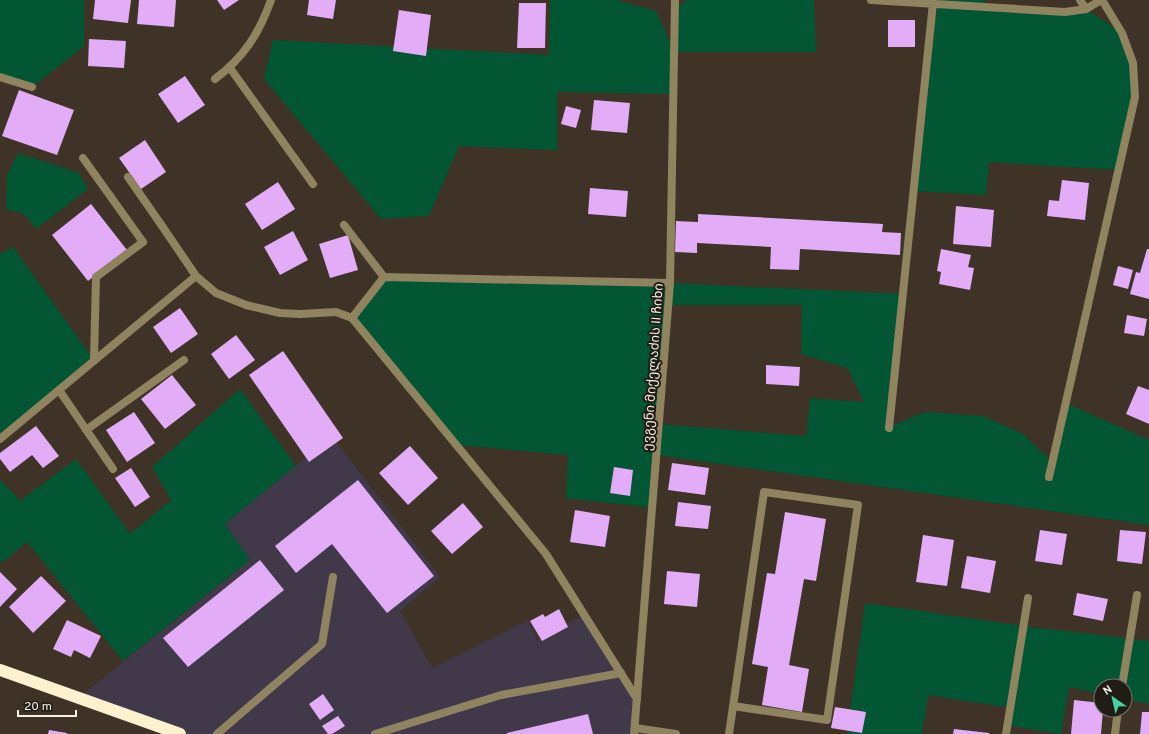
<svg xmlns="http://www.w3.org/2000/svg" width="1149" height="734" viewBox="0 0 1149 734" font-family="Overpass,'Noto Sans Georgian',sans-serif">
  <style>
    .commercial { fill: #41394a }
    .green { fill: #035633; fill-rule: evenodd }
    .building { fill: #e2acf7 }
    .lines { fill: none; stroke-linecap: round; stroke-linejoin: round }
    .lane { stroke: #90835f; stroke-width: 8 }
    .street { stroke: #90835f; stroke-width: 8 }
    .highway { stroke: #fdf1ce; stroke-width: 12 }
    .labels { text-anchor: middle; stroke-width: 4; stroke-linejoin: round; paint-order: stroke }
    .street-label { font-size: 13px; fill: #f8f1e8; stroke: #211c16 }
  </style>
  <rect width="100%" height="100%" fill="#3e3326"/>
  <path class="commercial" d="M332,436L440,577L400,611L432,668L528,620L537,640L584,615L637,699L634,734H180L78,698L250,560L225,524Z"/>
  <path class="green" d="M0,0H84V46L32,87L0,77Z
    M550,0H616L656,11L674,51C674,34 669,9 687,0H814L816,52H675L673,94L557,92V150L459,146L429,216L381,219L264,79L273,40L549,55Z
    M871,0H985L988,7L1086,9L1122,33L1133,63L1135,97L1118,170L989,162L986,195L914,191L928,55L938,8Z
    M18,153L79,173L88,189L36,229L24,214L6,209L7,175Z
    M13,247L94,360L0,439V254Z
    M384,277L670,283L903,294L889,427L925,412L983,416L1023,434L1052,462L1066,403L1149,440V525L657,455L653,508L566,498L568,455L456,445L352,318ZM669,305H802L801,354L847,368L864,402L810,398L806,436L659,424Z
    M240,389L296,466L225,524L250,560L123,661L27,542L2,563L0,560V479L20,501L76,459L130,534L171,500L152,467Z
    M865,603L1024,626L1149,641V704L1125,699V686H1101V694L1069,687L1061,734H1059L1008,725L1010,708L928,695L922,734H847Z"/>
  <path class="building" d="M95,0H131L128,23L93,19Z
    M139,0H176L174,27L137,24Z
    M217,0H239L224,10Z
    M309,0H336L333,19L307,15Z
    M519,3H546L545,48H517Z
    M399,10L431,15L426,56L393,51Z
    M888,20H915V47H888Z
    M89,39L126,41L124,68L88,66Z
    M185,76L205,105L178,123L158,94Z
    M19,90L74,110L57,155L2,136Z
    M594,100L630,103L627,133L591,130Z
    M566,106L581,110L576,128L561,124Z
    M145,140L166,172L141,189L119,158Z
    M1062,180L1089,183L1085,220L1047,216L1049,200L1059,201Z
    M278,182L295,209L262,230L245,204Z
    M590,188L628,191L626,217L588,214Z
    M91,204L127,250L88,281L52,235Z
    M956,206L994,210L991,247L953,244Z
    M698,214L883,224L882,232L901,233L900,255L800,249L799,270L770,269L771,247L697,243V253L675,252L676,221L698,222Z
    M293,231L308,260L280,275L264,247Z
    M348,235L358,270L330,278L319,244Z
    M941,249L971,255L968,267L974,268L970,290L939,284L941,272L937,271Z
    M1147,249H1149V299L1130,294L1136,272L1140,273Z
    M1118,266L1133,270L1128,289L1113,285Z
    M180,308L198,334L171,353L153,327Z
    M1127,315L1147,319L1144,336L1124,333Z
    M236,335L255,360L229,379L211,354Z
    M283,351L343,438L309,462L249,375Z
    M766,365L800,367L799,386L766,384Z
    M172,375L196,405L165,429L141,399Z
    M1138,386L1149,390V424L1126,414Z
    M134,412L155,443L127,462L106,430Z
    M36,426L59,456L43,468L32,455L10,472L0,459V453Z
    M410,446L438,478L408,505L379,473Z
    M672,463L709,468L705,495L668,490Z
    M614,467L633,470L630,496L610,493Z
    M131,468L150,497L135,507L115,478Z
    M358,480L434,576L387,613L332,544L296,573L275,546Z
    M678,502L711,506L708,529L675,526Z
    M463,503L483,527L452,554L431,531Z
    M575,510L610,516L605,547L570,542Z
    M785,512L826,519L816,581L804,579L789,665L809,669L802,712L762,705L768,667L752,664L767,573L775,574Z
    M1040,530L1067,534L1062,565L1035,561Z
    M1120,530L1146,532L1142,564L1117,561Z
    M923,535L954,540L947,586L916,582Z
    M967,556L996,561L990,593L961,588Z
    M260,560L284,590L188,667L163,638Z
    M667,571L700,574L697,607L664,604Z
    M0,572L17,589L0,607Z
    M41,576L66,601L33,633L9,607Z
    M1077,593L1108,599L1103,621L1073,615Z
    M559,609L568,627L542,641L530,621L543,614L545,617Z
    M67,620L101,636L90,658L74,650L71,657L53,649Z
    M323,694L334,710L320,720L309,704Z
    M1074,700L1101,703V710H1103L1101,734H1071Z
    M835,707L866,712L862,733L831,728Z
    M1142,712H1149V734H1140Z
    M588,714L593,734H507V733Z
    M338,716L345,726L332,734H328L322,726Z
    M954,729L989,733V734H953Z
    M49,730L67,733V734H48Z"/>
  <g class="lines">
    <path class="lane" d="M1080,0L1086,9
      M230,68L313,184
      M0,77L32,87
      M83,158L143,242L96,277L94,360
      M128,177L160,223
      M344,225L384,277
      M59,390L113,469
      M86,430L184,360
      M1122,686L1137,595
      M217,734L322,644L333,577
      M375,734L501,695L621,673
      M729,734L764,492L858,505L827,720L733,706
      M1006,734L1028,598
      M1115,734L1118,710"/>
    <path class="street" d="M871,0L1065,12L1086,9L1101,0
      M215,79C244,57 259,34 271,0
      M160,223L196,276L216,293L246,305L280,313L300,314L336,312L352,318L546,554L637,699
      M352,318L384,277L670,283
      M889,428L933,3
      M0,439L196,276
      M1049,477L1135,97L1133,63L1122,33L1102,0
      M635,728L676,734
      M634,734L670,283L675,0"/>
    <path class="highway" d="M0,670L180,734"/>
  </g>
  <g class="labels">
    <g class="street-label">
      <text transform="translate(652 367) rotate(-86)" y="5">ევგენი მიქელაძის II ჩიხი</text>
    </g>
  </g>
  <g transform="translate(1113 698) rotate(326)"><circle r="19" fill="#211c16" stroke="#77716a"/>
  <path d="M0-3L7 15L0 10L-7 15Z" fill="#43d4a0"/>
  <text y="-6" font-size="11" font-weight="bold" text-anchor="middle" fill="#f8f1e8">N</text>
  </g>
  <path d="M18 710v6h58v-6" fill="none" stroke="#f8f1e8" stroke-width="2"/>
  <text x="24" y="710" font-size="12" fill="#f8f1e8" stroke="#211c16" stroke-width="3" paint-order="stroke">20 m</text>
</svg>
